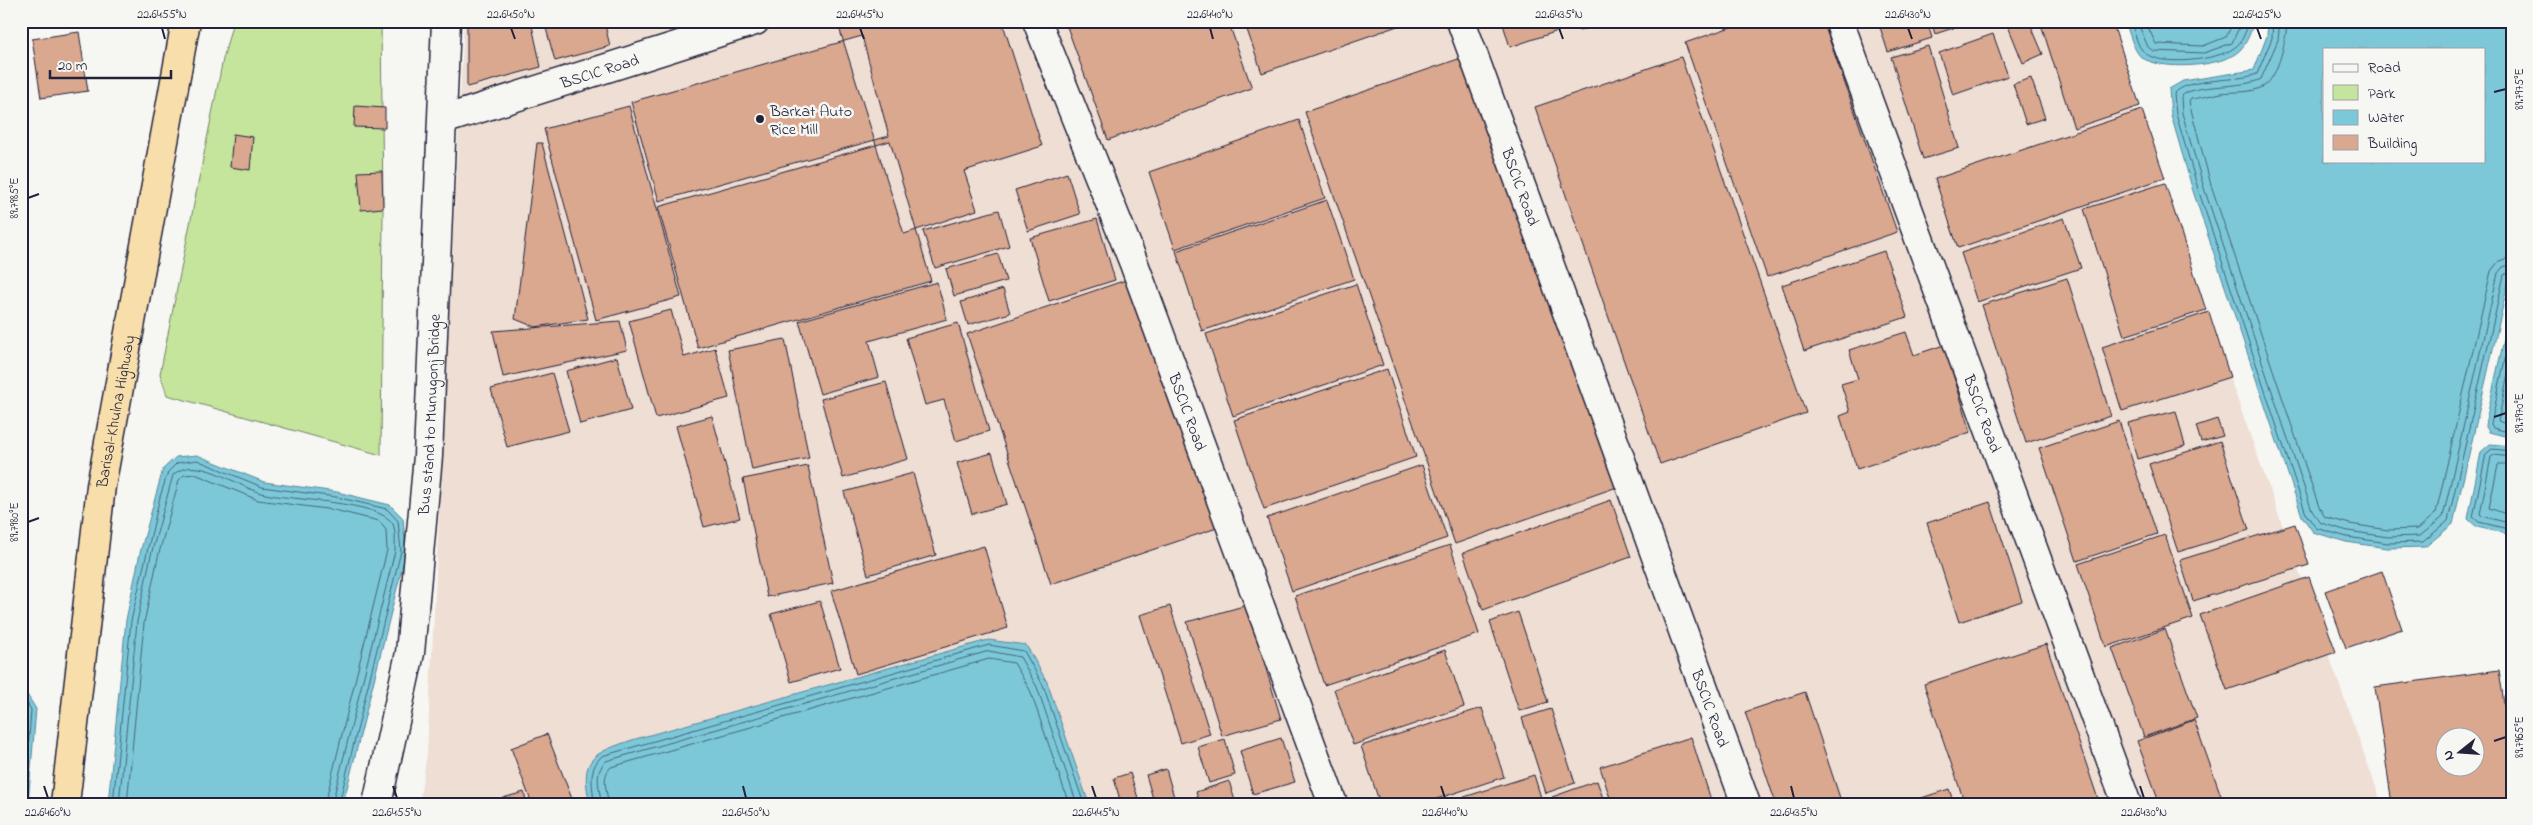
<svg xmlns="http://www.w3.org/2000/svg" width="2533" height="825" viewBox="0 0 2533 825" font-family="'Indie Flower',sans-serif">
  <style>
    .built { fill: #eeded4 }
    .green { fill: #c5e49c; stroke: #74836c }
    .water { fill: #7bc8d9; stroke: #57869a; fill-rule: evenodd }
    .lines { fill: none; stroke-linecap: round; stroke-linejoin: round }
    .shore { stroke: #46647a; stroke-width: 1 }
    .building { fill: #daa78f; stroke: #22223b; fill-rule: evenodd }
    .secondary-casing { stroke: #22223b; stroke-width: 31 }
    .highway-casing { stroke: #22223b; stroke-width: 31 }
    .secondary { stroke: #f6f6f2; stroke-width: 28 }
    .highway { stroke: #f8deab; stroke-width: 28 }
    .ticks { fill: none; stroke: #22223b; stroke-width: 2 }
    .poi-dot { fill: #22223b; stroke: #f6f6f2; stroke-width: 2 }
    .labels { text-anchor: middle; stroke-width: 5; stroke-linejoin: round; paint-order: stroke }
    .street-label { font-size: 16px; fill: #22223b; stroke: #f6f6f2 }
    .poi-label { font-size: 16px; fill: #22223b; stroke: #f6f6f2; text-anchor: start }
    .neatline { fill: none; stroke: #22223b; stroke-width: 2 }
    .ticks-label { font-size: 12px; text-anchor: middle; fill: #22223b }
  </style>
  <rect width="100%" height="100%" fill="#f6f6f2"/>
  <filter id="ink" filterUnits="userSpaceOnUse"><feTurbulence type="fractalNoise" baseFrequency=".02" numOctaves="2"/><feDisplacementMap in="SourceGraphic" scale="10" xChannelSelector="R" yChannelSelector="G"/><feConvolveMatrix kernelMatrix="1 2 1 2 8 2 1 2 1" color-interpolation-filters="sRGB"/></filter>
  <g filter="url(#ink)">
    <path class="built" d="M464,21H2102L2382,804H419L427,753Z"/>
    <path class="green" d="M233,21H381L383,208L381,455L167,395L160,374L223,59Z"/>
    <path class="water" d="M2125,21H2254C2251,31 2248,41 2241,49C2225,68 2159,71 2141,57C2133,50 2129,31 2125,21Z
      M2268,21H2512V266L2453,524L2425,547L2387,548L2346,542L2313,532L2302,516L2193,191L2171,115L2169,89L2183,81L2254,70L2267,36ZM2324,49H2484V161H2324Z
      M2512,303V438L2489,432L2485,425Z
      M2490,444L2512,446V535L2477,527L2468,519L2481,452Z
      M197,455L264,482L337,492L390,505L403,518L406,552L343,804H108L126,620L140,553L163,469L176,457Z
      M988,640L1026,645L1047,682L1089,804H590C579,758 592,754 632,740Z
      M21,685L36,709L28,804H21Z"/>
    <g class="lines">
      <path class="shore" d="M2131,21C2134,30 2137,47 2145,53C2161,67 2218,60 2234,48C2243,42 2246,31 2249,21
        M2137,21L2148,47L2153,51L2204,53L2232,43L2242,21
        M2145,21L2156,44L2203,46L2226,37L2234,21
        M2273,21L2272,38L2257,74C2238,82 2187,77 2174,94L2176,114L2198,189L2306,514L2316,528L2347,537L2388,543L2423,542L2448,521L2504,275L2512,271
        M2280,21L2278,40L2261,79C2243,89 2191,83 2181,97L2182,113L2204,188L2312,511L2321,523L2348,531L2388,537L2420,536L2443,517L2498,273L2503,267L2512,264
        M2287,21C2287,37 2278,78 2264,86C2251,94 2235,91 2221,93C2211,95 2201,98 2191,99L2189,102L2211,185L2319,507L2325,517L2350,524L2388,530L2418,529L2436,513L2491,271L2499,261L2512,257
        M2512,327L2491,424L2493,428L2512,433
        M2512,356L2498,421L2512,426
        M2512,451L2492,449L2486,454L2473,517L2479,522L2512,530
        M2512,457L2494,455L2491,457L2480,514L2482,516L2512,524
        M2512,465H2498L2489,508L2512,516
        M21,692L31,710L24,804
        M21,705L25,712L21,757
        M113,804L131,621L160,497L168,472L177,463L197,460L262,487L336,497L387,509L398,521L401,551L339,804
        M119,804L137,622L151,555L173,475C196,453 236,486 261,493C289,501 379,500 393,524C396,531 395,543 395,551L332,804
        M127,804L144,623L158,557L179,480L184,475L195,474L258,500L334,510L379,521L386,530L387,550L325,804
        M594,804C593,784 587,771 602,756L989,645L1024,651L1043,685L1084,804
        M601,804C600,787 593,774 606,761L989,651L1020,657L1037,687L1077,804
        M608,804C608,791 600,778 611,767L989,659L1014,663L1030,690L1069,804"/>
    </g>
    <path class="building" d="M467,21H531L541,67L467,87Z
      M544,21H604L610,46L555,61Z
      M837,21H1002L1042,146L964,171L977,210L904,234Z
      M1065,21H1228L1252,88L1108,140Z
      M1244,21H1412L1262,73Z
      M1502,21H1561L1564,29L1510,47Z
      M1576,21H1609L1579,31Z
      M1748,21H1823L1897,232L1767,277L1685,43Z
      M1878,21H1927L1932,38L1888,52Z
      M1931,21H1975L1935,34Z
      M2006,21H2029L2043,54L2023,63Z
      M2040,21H2112L2140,106L2074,128Z
      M79,32L88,91L41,98L32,39Z
      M1993,34L2008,76L1953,95L1939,53Z
      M862,36L889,136L659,201L631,102Z
      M1928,46L1959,148L1923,159L1891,57Z
      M1467,56L1617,487L1455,544L1305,112Z
      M1681,57L1806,413L1660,464L1535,107Z
      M2031,78L2045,118L2026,124L2013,84Z
      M355,106L385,108V128L354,127Z
      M629,106L681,297L596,320L544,129Z
      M2142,110L2165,178L1958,248L1935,179Z
      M1299,120L1325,198L1175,249L1149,172Z
      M233,134L253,137L250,170L230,167Z
      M890,141L931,281L698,348L658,207Z
      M537,143H542L588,319L535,327L515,319Z
      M382,171L383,208L361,210L358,172Z
      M1067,173L1080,214L1028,231L1015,190Z
      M2165,183L2206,310L2124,336L2084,209Z
      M1327,200L1354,279L1202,331L1176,251Z
      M999,210L1009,246L935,268L923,231Z
      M2064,218L2081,268L1977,302L1961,253Z
      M1097,219L1115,280L1049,301L1030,238Z
      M1884,251L1907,317L1804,351L1782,285Z
      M998,254L1006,281L954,296L946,269Z
      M1132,278L1217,528L1051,584L967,334Z
      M2067,278L2111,416L2026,443L1982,305Z
      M937,282L947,319L869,341L879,377L820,394L799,321Z
      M1356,284L1383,365L1233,416L1206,334Z
      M1003,289L1010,313L968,325L961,302Z
      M671,310L684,357L715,348L729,398L656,418L629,321Z
      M2209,312L2230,377L2122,411L2102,347Z
      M620,321L627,350L503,377L493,331Z
      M958,323L989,431L956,441L944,400L925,405L906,338Z
      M1906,332L1914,355L1944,345L1971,432L1857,469L1840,416L1850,412L1841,384L1858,379L1849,350Z
      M785,339L809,458L752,470L728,350Z
      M617,357L631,410L580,424L566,371Z
      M1387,369L1416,457L1264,509L1234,420Z
      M552,373L569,431L507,447L491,389Z
      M886,382L908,459L843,478L821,399Z
      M2176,411L2185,446L2137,459L2128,423Z
      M712,416L740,518L704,527L676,426Z
      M2217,419L2223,436L2201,442L2196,426Z
      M2119,421L2157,534L2077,561L2039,448Z
      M2220,441L2249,530L2178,552L2149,464Z
      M992,453L1007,504L972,514L957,463Z
      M1422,465L1447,538L1292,591L1267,518Z
      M808,466L833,583L767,597L743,479Z
      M913,473L936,555L868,575L844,492Z
      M1611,500L1631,557L1483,610L1463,553Z
      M1990,502L2022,601L1959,622L1927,523Z
      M2295,524L2309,565L2193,601L2180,560Z
      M2165,535L2193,618L2106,647L2078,564Z
      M1450,545L1479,634L1324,685L1295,596Z
      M984,546L1008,628L856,674L831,591Z
      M2382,571L2402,629L2346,648L2325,591Z
      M2309,577L2336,652L2227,690L2200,615Z
      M820,601L840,668L791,682L771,614Z
      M1247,605L1281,719L1222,736L1187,622Z
      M1170,606L1210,734L1181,743L1140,615Z
      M1518,612L1548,702L1519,711L1490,622Z
      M2165,629L2197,718L2144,737L2112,648Z
      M2046,644L2099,802L2093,804H1965L1924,684Z
      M1445,650L1464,707L1353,745L1334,689Z
      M2499,670L2512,757V800L2487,804H2392L2375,687ZM2446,738H2476V768H2446Z
      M1805,692L1842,804H1776L1745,712Z
      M1482,708L1504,777L1421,804H1380L1361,746Z
      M1551,709L1575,783L1546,793L1522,718Z
      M2194,720L2224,804H2160L2137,741Z
      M547,734L574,804H532L511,748Z
      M1691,737L1711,800L1699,804H1612L1600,767Z
      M1281,738L1295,782L1253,794L1240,751Z
      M1225,739L1235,775L1209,783L1198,747Z
      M1166,769L1174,797L1154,802L1146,775Z
      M1130,773L1140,804H1121L1114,778Z
      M1534,775L1543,804H1442Z
      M1229,781L1236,804H1200L1196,792Z
      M1597,781L1605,804H1554L1552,797Z
      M1949,789L1954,804H1903Z
      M524,792L527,804H482Z
      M1305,799L1306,804H1291Z"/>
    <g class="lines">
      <defs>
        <g id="secondary">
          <path id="s1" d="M1037,21L1133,261L1333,804"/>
          <path id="s2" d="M1461,21L1746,804"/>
          <path id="s3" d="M1839,21L2127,804"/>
          <path id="s4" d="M443,120L755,21"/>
          <path id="s5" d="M377,804L410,653L428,456L446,21"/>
        </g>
        <g id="highway">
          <path id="s6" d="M65,804L101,486L186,21"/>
        </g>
      </defs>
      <use href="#secondary" class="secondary-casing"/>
      <use href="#highway" class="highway-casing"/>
      <use href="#secondary" class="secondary"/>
      <use href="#highway" class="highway"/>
    </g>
  </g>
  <path class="ticks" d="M162,28L165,39M511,28L515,39M860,28L864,39M1210,28L1213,39M1559,28L1563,39M1908,28L1912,39M2257,28L2261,39M2494,92L2506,89M28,198L39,194M2494,417L2506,413M28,522L39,518M2494,741L2506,737M44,786L48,798M393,786L397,798M743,786L746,798M1092,786L1096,798M1441,786L1445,798M1791,786L1794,798M2140,786L2144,798"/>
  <circle class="poi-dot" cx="760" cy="119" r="5"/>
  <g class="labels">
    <g class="street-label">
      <text dy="6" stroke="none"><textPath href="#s4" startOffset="164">BSCIC Road</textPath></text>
      <text dy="6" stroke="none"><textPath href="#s2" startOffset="176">BSCIC Road</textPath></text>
      <text dy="6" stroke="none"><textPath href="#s6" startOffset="396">Barisal-Khulna Highway</textPath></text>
      <text dy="6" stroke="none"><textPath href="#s1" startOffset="419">BSCIC Road</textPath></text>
      <text dy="6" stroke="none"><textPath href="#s3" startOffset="418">BSCIC Road</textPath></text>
      <text dy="6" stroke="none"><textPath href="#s5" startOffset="394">Bus stand to Munugonj Bridge</textPath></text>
      <text dy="6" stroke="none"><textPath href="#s2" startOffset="731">BSCIC Road</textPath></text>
    </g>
    <g class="poi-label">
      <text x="770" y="116">Barkat Auto<tspan x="770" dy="18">Rice Mill</tspan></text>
    </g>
  </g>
  <rect width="2533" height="825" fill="none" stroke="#f6f6f2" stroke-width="55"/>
  <rect x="2323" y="48" width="162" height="115" fill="#f6f6f2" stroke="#a1a1a9"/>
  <rect x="2333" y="64" width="25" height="8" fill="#f6f6f2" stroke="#a1a1a9"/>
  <text x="2368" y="72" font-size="15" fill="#22223b">Road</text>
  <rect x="2333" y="85" width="25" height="15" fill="#c5e49c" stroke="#a1a1a9"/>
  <text x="2368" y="98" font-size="15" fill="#22223b">Park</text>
  <rect x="2333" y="110" width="25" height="15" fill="#7bc8d9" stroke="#a1a1a9"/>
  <text x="2368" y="122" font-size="15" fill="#22223b">Water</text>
  <rect x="2333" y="135" width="25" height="15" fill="#daa78f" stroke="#a1a1a9"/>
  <text x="2368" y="148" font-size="15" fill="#22223b">Building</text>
  <g transform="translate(2460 752) rotate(253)"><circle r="24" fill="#f6f6f2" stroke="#a1a1a9"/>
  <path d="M0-4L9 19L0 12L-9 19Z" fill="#22223b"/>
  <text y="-8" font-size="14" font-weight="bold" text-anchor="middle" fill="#22223b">N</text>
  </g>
  <path d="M50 70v8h121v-8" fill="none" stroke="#22223b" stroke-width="2.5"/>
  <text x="58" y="70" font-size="15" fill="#22223b" stroke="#f6f6f2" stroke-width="4" paint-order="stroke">20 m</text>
  <rect x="28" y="28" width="2478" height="770" class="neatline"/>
  <g class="ticks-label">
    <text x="162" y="18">22.6455°N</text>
    <text x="511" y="18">22.6450°N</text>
    <text x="860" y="18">22.6445°N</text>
    <text x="1210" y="18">22.6440°N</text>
    <text x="1559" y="18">22.6435°N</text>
    <text x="1908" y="18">22.6430°N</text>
    <text x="2257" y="18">22.6425°N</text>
    <text transform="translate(2519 89) rotate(-90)" y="4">89.7975°E</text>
    <text transform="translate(14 198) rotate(-90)" y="4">89.7985°E</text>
    <text transform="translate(2519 413) rotate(-90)" y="4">89.7970°E</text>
    <text transform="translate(14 522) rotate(-90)" y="4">89.7980°E</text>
    <text transform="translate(2519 737) rotate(-90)" y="4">89.7965°E</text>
    <text x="48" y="816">22.6460°N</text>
    <text x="397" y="816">22.6455°N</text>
    <text x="746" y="816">22.6450°N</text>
    <text x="1096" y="816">22.6445°N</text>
    <text x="1445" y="816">22.6440°N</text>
    <text x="1794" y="816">22.6435°N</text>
    <text x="2144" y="816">22.6430°N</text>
  </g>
</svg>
